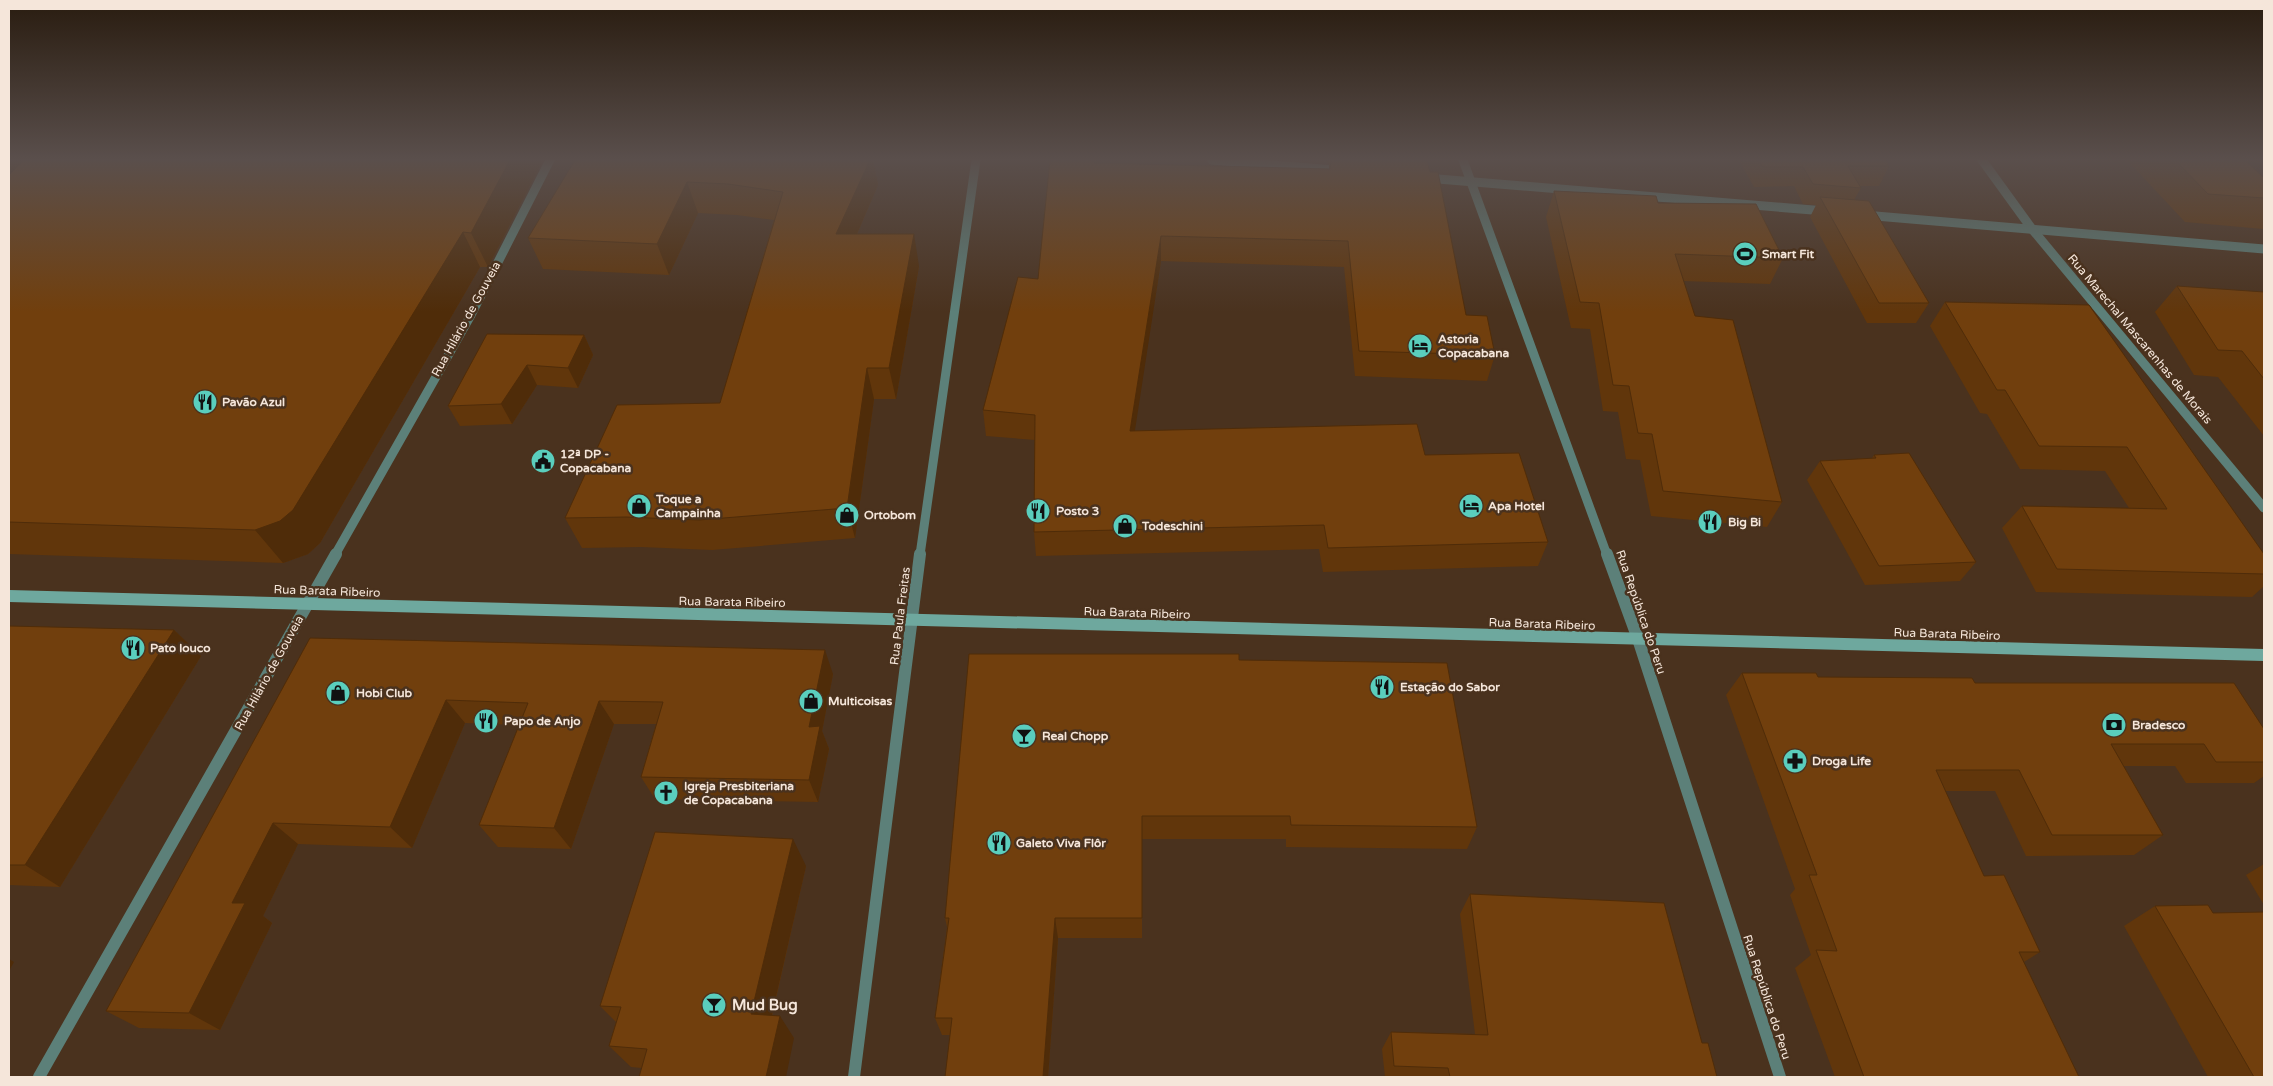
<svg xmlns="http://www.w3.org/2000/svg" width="2273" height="1086" viewBox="0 0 2273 1086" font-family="'Varela Round',sans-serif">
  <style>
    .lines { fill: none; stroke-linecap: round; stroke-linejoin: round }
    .minor-far1 { stroke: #5c8079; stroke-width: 9 }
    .minor { stroke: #5c8079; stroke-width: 12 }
    .tertiary { stroke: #5c8079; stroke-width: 9 }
    .secondary { stroke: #6ea89e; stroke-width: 12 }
    .wall { fill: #61360b }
    .shaded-wall { fill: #4f2c09 }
    .building { fill: #713f0d; stroke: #4f2c09 }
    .labels { text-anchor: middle; stroke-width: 5; stroke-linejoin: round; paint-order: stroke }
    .poi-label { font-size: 12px; font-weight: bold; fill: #f5e6da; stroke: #4a321e; text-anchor: start }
    .street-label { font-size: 12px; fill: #f5e6da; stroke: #4a321e }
    .near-poi-label { font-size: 15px; font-weight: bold; fill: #f5e6da; stroke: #4a321e; text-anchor: start }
  </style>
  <rect width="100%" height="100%" fill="#4a321e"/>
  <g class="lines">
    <path class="minor-far1" d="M1463,160L1607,555
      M1982,160L2032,229L2264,508
      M335,555L471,315L550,160
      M920,555L976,160"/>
    <path class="minor" d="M1607,554L1638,639L1780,1077
      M39,1077L336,554
      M854,1077L920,554"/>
    <path class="tertiary" d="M1212,160L1334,170
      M1426,178L1825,211
      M1864,215L2264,249"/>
    <path class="secondary" d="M9,596L2264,655"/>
  </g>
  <path class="wall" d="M9,160H543L488,267H480L320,543L308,554L283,563L9,554Z
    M575,160H873L878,185L857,234L919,266L896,399H874L855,538L712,550L641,547L582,548L565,518L720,403L774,220L737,215L698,213L669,275L543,269L528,238Z
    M1050,160H1096V163L1329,169V164H1328L1329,160H1427L1466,315L1495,355L1487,381L1355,376L1344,267L1161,261L1134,431L1425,455L1548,542L1538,566L1323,572L1319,549L1036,556L1034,532L1035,440L986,436L983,410L1038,279Z
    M1739,160H1885L1889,166L1879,186H1859L1861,188L1854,200L1929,303L1916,323H1867L1810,217L1816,205L1803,204L1794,186L1754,187Z
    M2127,160H2264L2246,161L2264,178V227L2263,229L2185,222Z
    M1554,191L1658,203L1783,258L1770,284L1683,281L1695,316L1782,502L1767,527L1651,516L1640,460L1626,459L1618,412L1603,411L1590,329L1571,328L1546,217Z
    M2177,286L2264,292V436L2218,377L2194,375L2155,312Z
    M1945,302L2264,554V586L2252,597L2036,592L2002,528L2022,506L2129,508L2105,471L2020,469L1987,414L1980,413L1930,326Z
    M584,335L593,355L578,388L537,385L512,424L460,426L448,406Z
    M1874,455L1976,562L1960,581L1865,585L1807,480L1820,461L1872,458Z
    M9,626L174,630L201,656L60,887L9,885Z
    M310,638L833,674L822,731L829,749L818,802L655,799L641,777L656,724H614L571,849L498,847L479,825L519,725L465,723L412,848L298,844L263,916L272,923L220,1030L139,1028L106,1011Z
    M1239,660L1477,827L1467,849L1286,847V839H1142V938H1058L1048,1077H945L950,1035H942L935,1018L947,927L945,918Z
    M1742,673L1818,677L1975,683L2264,729V776L2254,783H2186L2175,766H2124L2163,835L2134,855L2026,856L1995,791H1945L1984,876L2040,952L2024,962L2079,1077H1835L1795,968L1811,955L1790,895L1795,889L1726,695Z
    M2264,864V905L2246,875Z
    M806,866L772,1016L794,1038L642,1068L631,1067L609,1046L616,1022L600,1006Z
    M1470,894L1702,1043L1717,1077H1385L1382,1049L1391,1032L1475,1034L1460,914Z
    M2155,906L2213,913L2264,1077H2208L2124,926Z"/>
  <path class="shaded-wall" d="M9,160H66L9,221Z
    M510,160H543L488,267L471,233Z
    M870,160H873L878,185L843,266L836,234Z
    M687,182L698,213L669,275L657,244Z
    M463,232L480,267L320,543L308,554L283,563L255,530Z
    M914,234L919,266L896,399L889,368Z
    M1161,236V261L1131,456L1130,431Z
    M584,335L593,355L578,388L568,368Z
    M527,365L537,385L512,424L501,404Z
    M867,368L874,399L855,538L847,508Z
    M174,630L201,656L60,887L25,865Z
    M825,650L833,674L822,731L829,749L818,802L809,780V727Z
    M446,700L465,723L412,848L390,827Z
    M599,701L614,724L571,849L554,828Z
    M273,823L298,844L263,916L272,923L220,1030L189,1013L232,903Z
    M793,839L806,866L767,1036L751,1014Z
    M1055,918L1058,938L1048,1077H1043Z
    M9,959L14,962L9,971Z
    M780,1016L794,1038L786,1077H766Z"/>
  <path class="building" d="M24,160H510L471,233L463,232L293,510L280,521L255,530L9,522V175Z
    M575,160H870L836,234H914L889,368H867L847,508L699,520L626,517L565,518L617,405L720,403L783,192L728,184L687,182L657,244L528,238Z
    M1050,160H1094V163L1330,169L1331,160H1427L1430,172H1438L1466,315L1487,316L1495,355L1359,351L1348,241L1161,236L1130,431L1417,424L1425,455L1519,453L1548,542L1328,548L1324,525L1034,532L1035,415L983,410L1018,277L1038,279Z
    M1758,160H1885L1889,166H1848L1861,188L1813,184L1803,167H1763Z
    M2175,160H2245L2264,178V198L2208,194Z
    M1554,191L1656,196L1658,203L1756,204L1783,258L1675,254L1695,316L1733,320L1782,502L1663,491L1652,434L1638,433L1629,386L1613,385L1599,303L1580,302Z
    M1820,197L1869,201L1929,303H1879Z
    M2177,286L2264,292V379L2242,351L2218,350Z
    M1945,302L2089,305L2264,554V574L2057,569L2022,506L2167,509L2127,447L2039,446L2005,390H1997Z
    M487,334L584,335L568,368L527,365L501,404L448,406Z
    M1909,453L1976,562L1879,566L1820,461L1876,458L1874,455Z
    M9,626L174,630L25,865H9Z
    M310,638L825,650L809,727L820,726L809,780L641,777L663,702L599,701L554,828L479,825L528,703L446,700L390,827L273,823L232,903H245L189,1013L106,1011Z
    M969,654H1239V660L1447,663L1477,827L1291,825L1290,816H1142V918H1055L1043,1077H945L952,1018H935L949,918H945Z
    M1742,673H1816L1818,677L1972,678L1975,683H2234L2264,729V762H2216L2204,744H2111L2163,835H2052L2019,770H1936L1984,876L2004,875L2040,952H2019L2079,1077H1864L1816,950L1837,951L1809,875H1817Z
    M655,832L793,839L751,1014L780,1016L766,1077H639L647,1049L609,1046L621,1007L600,1006Z
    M1470,894L1664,903L1702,1043H1708L1717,1077H1450L1448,1068L1394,1066L1391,1032L1488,1035Z
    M2208,905L2213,913L2264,912V1077H2254L2155,906Z"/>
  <linearGradient id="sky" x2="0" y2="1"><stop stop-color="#291c10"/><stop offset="0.51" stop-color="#5a4f4c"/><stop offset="1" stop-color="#5a4f4c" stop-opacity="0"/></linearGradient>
  <rect width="2273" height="312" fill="url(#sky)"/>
  <defs>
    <symbol id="stadium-disc" viewBox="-11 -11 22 22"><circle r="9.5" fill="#5acebd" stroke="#4a321e"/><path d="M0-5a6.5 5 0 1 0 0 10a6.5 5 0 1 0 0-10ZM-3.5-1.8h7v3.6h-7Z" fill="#111"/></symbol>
    <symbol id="hotel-disc" viewBox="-11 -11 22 22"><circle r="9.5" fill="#5acebd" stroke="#4a321e"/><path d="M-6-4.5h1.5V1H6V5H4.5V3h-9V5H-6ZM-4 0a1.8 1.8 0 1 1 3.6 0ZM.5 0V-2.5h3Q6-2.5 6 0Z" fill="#111"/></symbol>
    <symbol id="restaurant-disc" viewBox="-11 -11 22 22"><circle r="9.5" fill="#5acebd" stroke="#4a321e"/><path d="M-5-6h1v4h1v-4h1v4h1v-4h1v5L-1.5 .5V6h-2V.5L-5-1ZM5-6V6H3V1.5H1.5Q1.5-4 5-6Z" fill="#111"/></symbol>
    <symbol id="civic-disc" viewBox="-11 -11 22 22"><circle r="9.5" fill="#5acebd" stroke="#4a321e"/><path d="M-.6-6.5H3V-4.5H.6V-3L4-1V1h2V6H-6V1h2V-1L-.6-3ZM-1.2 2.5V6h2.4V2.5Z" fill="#111"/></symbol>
    <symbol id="shop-disc" viewBox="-11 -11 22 22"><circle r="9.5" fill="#5acebd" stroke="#4a321e"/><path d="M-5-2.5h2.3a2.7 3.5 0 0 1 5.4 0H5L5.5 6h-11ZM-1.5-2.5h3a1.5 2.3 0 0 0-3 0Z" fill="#111"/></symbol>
    <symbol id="bank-disc" viewBox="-11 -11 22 22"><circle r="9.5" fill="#5acebd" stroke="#4a321e"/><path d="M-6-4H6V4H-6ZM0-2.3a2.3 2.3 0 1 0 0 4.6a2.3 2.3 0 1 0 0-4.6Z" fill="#111"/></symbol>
    <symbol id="bar-disc" viewBox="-11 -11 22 22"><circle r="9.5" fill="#5acebd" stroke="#4a321e"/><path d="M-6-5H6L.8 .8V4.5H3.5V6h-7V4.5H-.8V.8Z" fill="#111"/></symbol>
    <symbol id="pharmacy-disc" viewBox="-11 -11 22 22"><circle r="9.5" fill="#5acebd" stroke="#4a321e"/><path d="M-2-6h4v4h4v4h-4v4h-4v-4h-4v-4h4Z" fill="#111"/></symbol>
    <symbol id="church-disc" viewBox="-11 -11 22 22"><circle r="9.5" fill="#5acebd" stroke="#4a321e"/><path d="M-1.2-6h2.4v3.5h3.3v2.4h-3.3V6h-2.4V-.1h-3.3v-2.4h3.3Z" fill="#111"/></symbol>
  </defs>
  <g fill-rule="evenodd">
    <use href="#stadium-disc" x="1731" y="240" width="28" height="28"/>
    <use href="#hotel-disc" x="1406" y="332" width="28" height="28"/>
    <use href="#restaurant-disc" x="191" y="388" width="28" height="28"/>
    <use href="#civic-disc" x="529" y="447" width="28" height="28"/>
    <use href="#shop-disc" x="625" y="492" width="28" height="28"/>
    <use href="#hotel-disc" x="1457" y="492" width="28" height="28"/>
    <use href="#restaurant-disc" x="1024" y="497" width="28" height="28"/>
    <use href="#shop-disc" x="833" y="501" width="28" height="28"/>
    <use href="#restaurant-disc" x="1696" y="508" width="28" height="28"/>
    <use href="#shop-disc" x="1111" y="512" width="28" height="28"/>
    <use href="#restaurant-disc" x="119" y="634" width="28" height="28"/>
    <use href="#restaurant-disc" x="1368" y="673" width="28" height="28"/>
    <use href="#shop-disc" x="324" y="679" width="28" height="28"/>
    <use href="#shop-disc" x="797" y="687" width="28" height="28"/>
    <use href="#restaurant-disc" x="472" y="707" width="28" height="28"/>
    <use href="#bank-disc" x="2100" y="711" width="28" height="28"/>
    <use href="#bar-disc" x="1010" y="722" width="28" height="28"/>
    <use href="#pharmacy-disc" x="1781" y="747" width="28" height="28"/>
    <use href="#church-disc" x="652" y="779" width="28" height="28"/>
    <use href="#restaurant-disc" x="985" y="829" width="28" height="28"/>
    <use href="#bar-disc" x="700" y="991" width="28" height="28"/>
  </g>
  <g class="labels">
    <g class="poi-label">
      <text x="1762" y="258">Smart Fit</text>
      <text x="1438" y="343">Astoria<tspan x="1438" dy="14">Copacabana</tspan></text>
      <text x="222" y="406">Pavão Azul</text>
      <text x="560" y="458">12ª DP -<tspan x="560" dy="14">Copacabana</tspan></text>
      <text x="656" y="503">Toque a<tspan x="656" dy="14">Campainha</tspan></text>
      <text x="1488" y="510">Apa Hotel</text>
      <text x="1056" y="515">Posto 3</text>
      <text x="864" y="519">Ortobom</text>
      <text x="1728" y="526">Big Bi</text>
      <text x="1142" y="530">Todeschini</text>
      <text x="150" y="652">Pato louco</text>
      <text x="1400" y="691">Estação do Sabor</text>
      <text x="356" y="697">Hobi Club</text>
      <text x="828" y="705">Multicoisas</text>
      <text x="504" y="725">Papo de Anjo</text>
      <text x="2132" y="729">Bradesco</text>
      <text x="1042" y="740">Real Chopp</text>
      <text x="1812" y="765">Droga Life</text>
      <text x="684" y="790">Igreja Presbiteriana<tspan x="684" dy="14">de Copacabana</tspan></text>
      <text x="1016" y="847">Galeto Viva Flôr</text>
    </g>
    <g class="street-label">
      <text transform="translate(466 319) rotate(-61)" y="4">Rua Hilário de Gouveia</text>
      <text transform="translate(2140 339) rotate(50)" y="4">Rua Marechal Mascarenhas de Morais</text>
      <text transform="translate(327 591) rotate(2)" y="4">Rua Barata Ribeiro</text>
      <text transform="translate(732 602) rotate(1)" y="4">Rua Barata Ribeiro</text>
      <text transform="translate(1641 612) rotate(71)" y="4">Rua República do Peru</text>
      <text transform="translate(1137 613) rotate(2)" y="4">Rua Barata Ribeiro</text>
      <text transform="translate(900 616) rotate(-83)" y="4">Rua Paula Freitas</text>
      <text transform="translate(1542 624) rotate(2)" y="4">Rua Barata Ribeiro</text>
      <text transform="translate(1947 634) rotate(2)" y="4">Rua Barata Ribeiro</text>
      <text transform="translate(269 673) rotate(-61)" y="4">Rua Hilário de Gouveia</text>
      <text transform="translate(1767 997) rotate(72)" y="4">Rua República do Peru</text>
    </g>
    <g class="near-poi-label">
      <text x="732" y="1010">Mud Bug</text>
    </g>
  </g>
  <rect width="2273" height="1086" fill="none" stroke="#f5e6da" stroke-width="20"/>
</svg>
